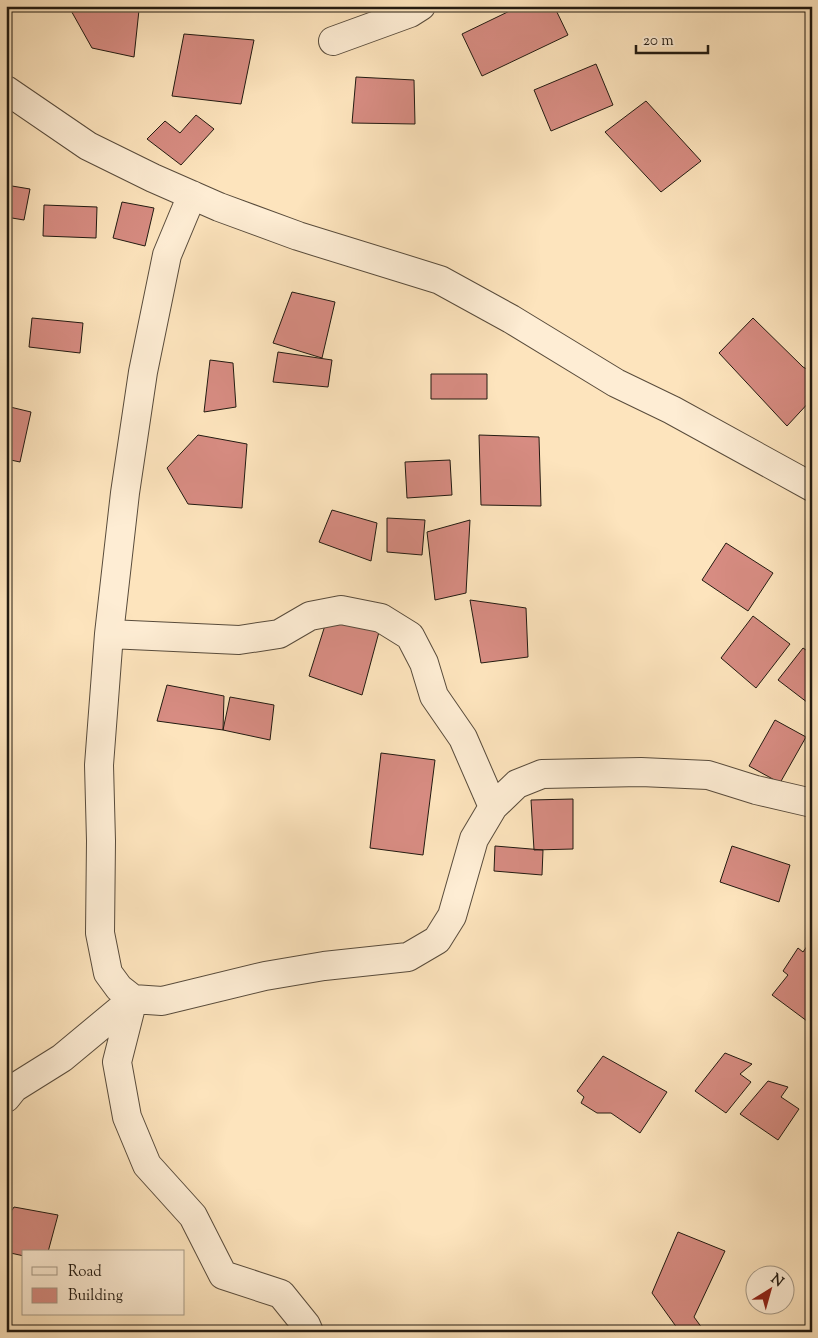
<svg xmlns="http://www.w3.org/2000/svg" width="818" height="1338" viewBox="0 0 818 1338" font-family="'Sorts Mill Goudy',serif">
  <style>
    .building { fill: #d78c82; stroke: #221a11 }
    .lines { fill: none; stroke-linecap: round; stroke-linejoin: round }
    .street-casing { stroke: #594c3c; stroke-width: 30 }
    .street { stroke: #feedd4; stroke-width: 28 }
  </style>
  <rect width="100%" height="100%" fill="#fde4bd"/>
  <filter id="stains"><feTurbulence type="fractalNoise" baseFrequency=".004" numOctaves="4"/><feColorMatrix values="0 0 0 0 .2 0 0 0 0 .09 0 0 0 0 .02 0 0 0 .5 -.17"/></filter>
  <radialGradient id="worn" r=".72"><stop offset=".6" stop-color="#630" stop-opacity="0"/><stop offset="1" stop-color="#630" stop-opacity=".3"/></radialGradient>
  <path class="building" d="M71,6H134L139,10L134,57L92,48L69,7Z
    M520,6H554L568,35L482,76L462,34Z
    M184,34L254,40L241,104L172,96Z
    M596,64L613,105L551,131L534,90Z
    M356,77L414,80L415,124L352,123Z
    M646,101L701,161L661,192L605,132Z
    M196,115L214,129L181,165L147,139L165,121L180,133Z
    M6,185L30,189L24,220L6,217Z
    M122,202L154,208L145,246L113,238Z
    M44,205L97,207L96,238L43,236Z
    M292,292L335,302L322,358L273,343Z
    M32,318L83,323L80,353L29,347Z
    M753,318L803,367L812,372V399L787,426L719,353Z
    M278,352L332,360L328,387L273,382Z
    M210,360L233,363L236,407L204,412Z
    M431,374H487V399H431Z
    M6,406L31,412L20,462L6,459Z
    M198,435L247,444L242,508L188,504L167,468Z
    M479,435L539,437L541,506L481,505Z
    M450,460L452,495L407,498L405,462Z
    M332,510L377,523L371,561L319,542Z
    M387,518L425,520L422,555L387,552Z
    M470,520L466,593L435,600L427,532Z
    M726,543L773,573L748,611L702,580Z
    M470,600L526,608L528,657L481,663Z
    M753,616L790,644L756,688L721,658Z
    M327,619L379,632L362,695L309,676Z
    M803,648L812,654V706L778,680Z
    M167,685L224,696L223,730L157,721Z
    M230,697L274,705L270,740L223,730Z
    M775,720L806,737L780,783L749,766Z
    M381,753L435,760L423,855L370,848Z
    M573,799V849L534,850L531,800Z
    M495,846L543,850L542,875L494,871Z
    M732,846L790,865L779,902L720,882Z
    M812,939V1023L811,1024L772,995L788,975L783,971L798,948L803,952Z
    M725,1053L752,1064L740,1074L751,1082L726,1113L695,1091Z
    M603,1056L667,1092L640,1133L611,1113H597L581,1103L584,1097L577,1091Z
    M768,1081L788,1087L781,1097L799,1109L778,1140L740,1114Z
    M14,1207L58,1215L48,1252H24V1256L6,1252V1219Z
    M678,1232L725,1251L694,1317L705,1332H680L652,1293Z
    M812,1328V1332H797V1329Z"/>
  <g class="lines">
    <defs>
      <path id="street" d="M333,41L410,13L421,6
        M6,90L88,146L153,178L219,207L298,236L440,280L511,319L616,383L672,410L812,487
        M192,195L167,255L143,372L125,493L109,634L99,765L101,841L100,933L108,973L119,988L133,999L162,1001L265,976L324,966L408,957L437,940L452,916L474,839L493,807L517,784L542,774L641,772L708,775L756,790L812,803
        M109,634L239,640L279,634L310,616L341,610L381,618L410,636L424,663L434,696L463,738L493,807
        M133,999L117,1062L127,1117L147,1165L193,1216L223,1275L281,1294L306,1325L309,1332
        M6,1098L14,1088L62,1058L133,999"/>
    </defs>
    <use href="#street" class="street-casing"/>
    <use href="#street" class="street"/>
  </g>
  <rect width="818" height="1338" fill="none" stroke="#fde4bd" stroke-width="25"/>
  <rect x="8" y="8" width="803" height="1323" fill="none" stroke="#221a11" stroke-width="2.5"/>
  <rect x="12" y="12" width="793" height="1313" fill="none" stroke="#221a11"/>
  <rect x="22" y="1250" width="162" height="65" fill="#feedd4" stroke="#a69986"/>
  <rect x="32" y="1267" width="25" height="8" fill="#feedd4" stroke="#a69986"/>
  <text x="68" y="1276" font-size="15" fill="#221a11">Road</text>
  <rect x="32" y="1288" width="25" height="15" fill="#d78c82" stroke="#a69986"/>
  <text x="68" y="1300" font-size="15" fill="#221a11">Building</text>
  <g transform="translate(770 1290) rotate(37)"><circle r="24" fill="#feedd4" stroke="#a69986"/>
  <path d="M0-4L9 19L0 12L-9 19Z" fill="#8f2418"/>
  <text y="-8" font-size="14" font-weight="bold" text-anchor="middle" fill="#221a11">N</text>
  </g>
  <path d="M636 45v8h72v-8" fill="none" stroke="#221a11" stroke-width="2.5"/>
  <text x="643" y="45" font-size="15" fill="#221a11" stroke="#feedd4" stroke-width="4" paint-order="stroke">20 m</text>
  <rect width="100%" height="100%" filter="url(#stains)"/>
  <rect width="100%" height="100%" fill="url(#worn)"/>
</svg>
